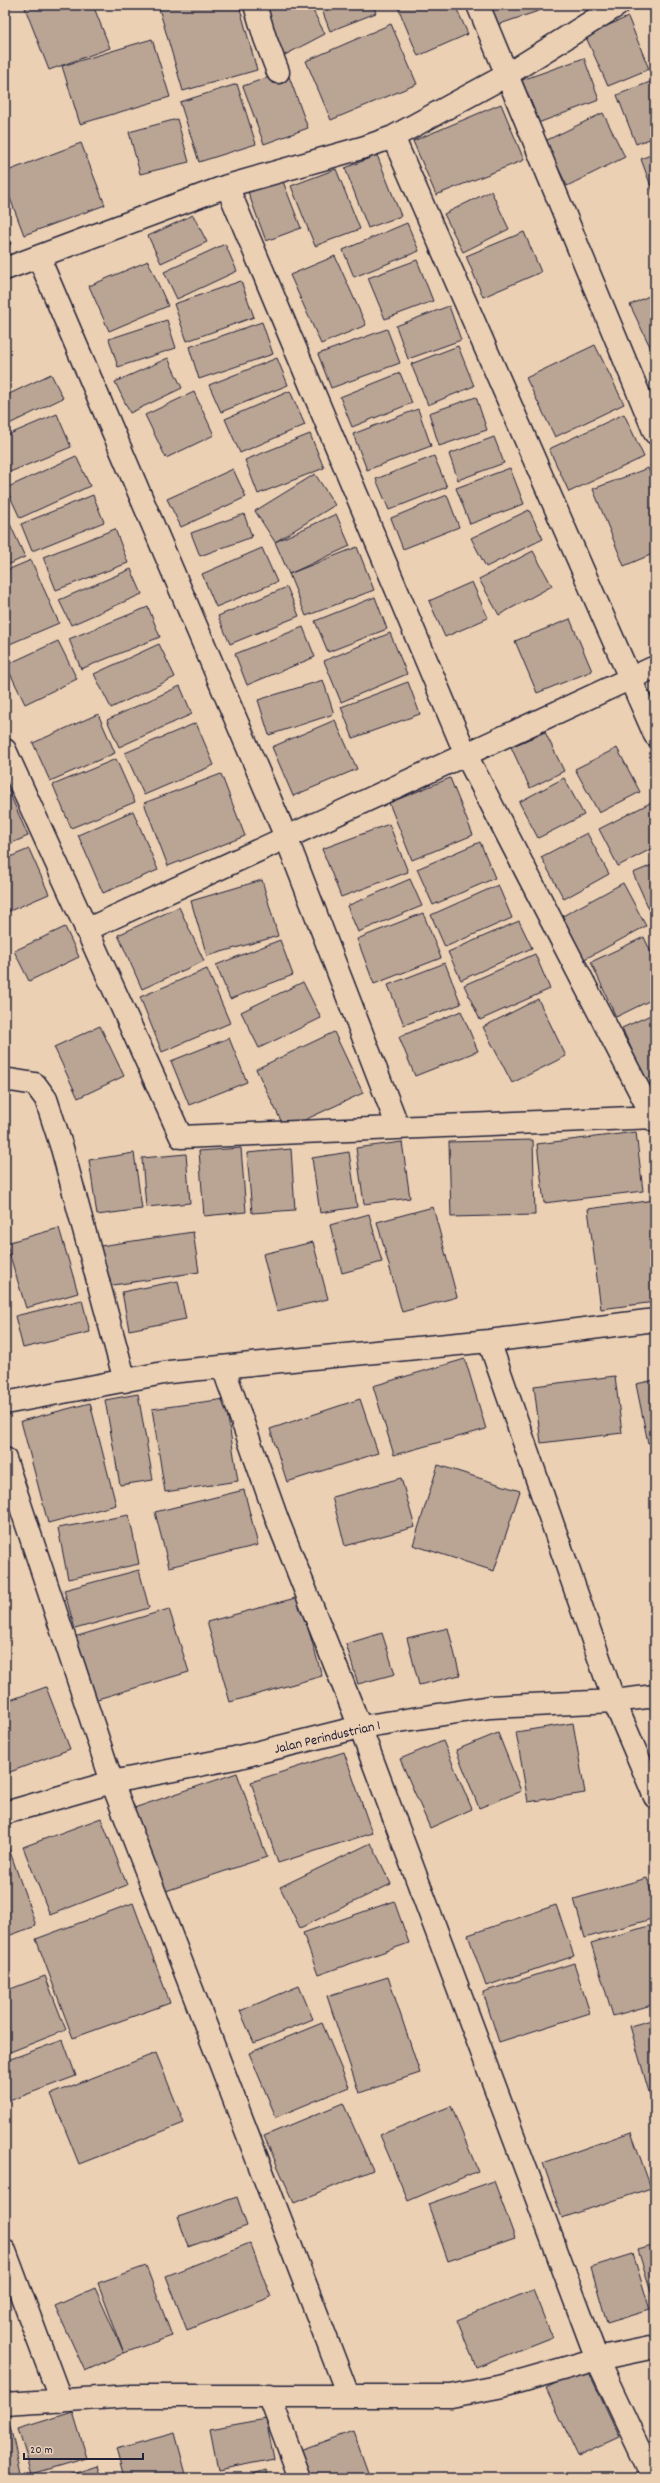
<svg xmlns="http://www.w3.org/2000/svg" width="660" height="2483" viewBox="0 0 660 2483" font-family="Dekko,sans-serif">
  <style>
    .building { fill: #baa595; stroke: #22223b }
    .lines { fill: none; stroke-linecap: round; stroke-linejoin: round }
    .minor-casing { stroke: #22223b; stroke-width: 25 }
    .minor { stroke: #ecd0b3; stroke-width: 22 }
    .labels { text-anchor: middle; stroke-width: 3; stroke-linejoin: round; paint-order: stroke }
    .street-label { font-size: 14px; fill: #22223b; stroke: #ecd0b3 }
  </style>
  <rect width="100%" height="100%" fill="#ecd0b3"/>
  <filter id="ink" filterUnits="userSpaceOnUse"><feTurbulence type="fractalNoise" baseFrequency=".025" numOctaves="2"/><feDisplacementMap in="SourceGraphic" scale="8" xChannelSelector="R" yChannelSelector="G"/><feConvolveMatrix kernelMatrix="1 2 1 2 8 2 1 2 1" color-interpolation-filters="sRGB"/></filter>
  <g filter="url(#ink)">
    <path class="building" d="M33,5H93L110,48L49,70L25,8Z
      M158,5H239L257,70L183,91Z
      M257,5H310L325,34L283,56Z
      M320,5H373L376,13L330,31Z
      M397,5H455L468,34L418,56Z
      M484,5H556L491,27Z
      M628,17L649,69L608,86L585,35Z
      M391,24L417,84L331,120L306,61Z
      M152,39L170,97L80,124L62,66Z
      M584,58L599,100L538,123L522,80Z
      M287,71L308,128L264,144L243,86Z
      M655,80V137L636,144L617,95Z
      M237,84L256,144L199,162L180,102Z
      M501,104L524,160L436,195L413,141Z
      M603,113L625,157L567,186L545,141Z
      M177,119L189,162L140,174L129,132Z
      M81,143L105,205L24,235L5,185V172Z
      M655,153V197L641,159Z
      M377,155L401,216L368,228L345,168Z
      M336,169L360,229L315,246L291,186Z
      M282,179L301,228L266,241L248,192Z
      M491,191L509,229L463,252L444,214Z
      M193,215L207,242L161,263L148,236Z
      M407,223L419,251L354,277L343,250Z
      M5,232L11,244L5,248Z
      M524,232L541,272L483,297L466,256Z
      M225,244L237,271L177,299L164,272Z
      M335,256L366,325L321,344L290,275Z
      M417,260L433,301L385,319L368,278Z
      M148,261L168,306L109,331L89,286Z
      M241,281L254,317L187,341L174,304Z
      M655,293V357L630,305Z
      M449,306L461,340L408,359L396,326Z
      M167,320L176,348L118,367L109,339Z
      M262,322L273,354L199,379L189,347Z
      M387,329L400,363L331,388L318,354Z
      M595,345L624,404L555,437L526,378Z
      M458,346L474,386L428,405L411,364Z
      M168,358L182,388L130,413L115,382Z
      M277,358L288,385L221,412L209,385Z
      M400,373L412,403L352,427L340,397Z
      M51,374L63,398L5,426V396Z
      M290,391L305,425L240,453L225,419Z
      M194,392L214,435L166,458L145,415Z
      M476,397L487,430L439,446L429,413Z
      M418,409L431,446L367,470L353,434Z
      M57,414L71,447L5,474V436Z
      M624,414L644,457L569,492L549,449Z
      M310,434L324,468L258,494L245,460Z
      M494,437L504,463L458,480L449,454Z
      M76,456L90,486L20,518L6,488Z
      M434,456L447,487L389,510L376,479Z
      M510,468L524,504L470,524L456,488Z
      M648,468L655,485V553L624,566L593,489Z
      M233,469L246,497L181,527L167,499Z
      M315,474L335,505L275,542L255,511Z
      M93,495L104,522L32,551L21,524Z
      M447,495L459,527L403,549L391,518Z
      M529,510L543,539L486,567L471,538Z
      M5,513L25,557L5,566Z
      M244,514L252,537L200,556L191,533Z
      M336,514L350,546L289,574L275,542Z
      M115,529L128,563L56,590L43,557Z
      M357,547L374,590L306,616L289,574Z
      M262,548L277,582L216,607L202,574Z
      M533,551L552,586L499,615L479,579Z
      M31,560L59,623L5,646V571Z
      M131,569L142,594L71,625L59,600Z
      M472,582L488,618L445,637L429,601Z
      M287,587L299,616L230,644L218,616Z
      M375,597L387,629L328,652L315,621Z
      M148,607L160,637L81,669L69,639Z
      M570,619L592,671L537,693L515,641Z
      M303,627L315,657L247,685L235,654Z
      M390,633L407,674L341,702L324,661Z
      M58,641L77,679L25,704L6,665Z
      M159,644L175,677L111,708L94,674Z
      M323,680L334,714L269,735L258,700Z
      M408,682L420,714L353,738L341,707Z
      M180,686L192,714L119,747L107,720Z
      M98,714L115,753L50,781L33,743Z
      M335,720L357,769L293,796L272,747Z
      M196,723L214,765L144,795L125,753Z
      M545,732L564,771L530,788L511,747Z
      M617,748L640,792L599,813L575,769Z
      M116,759L135,802L71,828L53,785Z
      M221,774L245,836L168,866L144,803Z
      M450,778L473,835L412,860L389,803Z
      M564,778L584,815L538,838L519,802Z
      M7,787L28,836L5,846V788Z
      M654,801L655,847L618,866L599,829Z
      M133,811L158,870L103,893L78,835Z
      M389,824L408,872L341,897L322,849Z
      M587,833L609,874L564,899L541,857Z
      M480,842L495,878L433,905L417,869Z
      M29,849L49,894L5,913V859Z
      M655,864V917L653,918L633,873Z
      M410,879L422,906L358,932L347,906Z
      M262,880L278,936L207,956L191,901Z
      M623,883L646,926L583,960L559,918Z
      M498,885L512,918L445,947L431,915Z
      M179,907L204,961L142,989L118,935Z
      M423,913L441,958L374,984L357,939Z
      M519,921L532,948L461,980L448,952Z
      M65,927L79,957L29,981L14,951Z
      M644,937L655,961V998L616,1017L591,962Z
      M280,940L293,975L230,999L216,965Z
      M535,954L550,989L480,1020L464,985Z
      M445,963L461,1004L404,1025L388,985Z
      M207,969L230,1023L162,1052L140,997Z
      M303,982L321,1018L259,1048L241,1012Z
      M538,999L566,1056L512,1083L483,1027Z
      M461,1011L478,1051L415,1076L399,1037Z
      M655,1013V1098L654,1099L622,1028Z
      M100,1026L124,1076L78,1098L54,1047Z
      M334,1032L363,1093L285,1129L256,1069Z
      M229,1038L247,1082L189,1105L171,1061Z
      M636,1132L643,1191L544,1203L537,1144Z
      M533,1140L535,1215L451,1217L449,1142Z
      M402,1142L410,1198L364,1204L356,1148Z
      M241,1148L246,1212L204,1216L199,1151Z
      M291,1149L295,1210L252,1213L247,1153Z
      M349,1152L357,1207L320,1213L312,1158Z
      M134,1153L142,1209L97,1215L89,1160Z
      M186,1154L190,1203L146,1207L142,1158Z
      M655,1200V1302L601,1309L588,1209Z
      M433,1207L457,1297L402,1312L377,1222Z
      M369,1214L382,1262L342,1273L330,1225Z
      M59,1228L78,1293L26,1308L6,1243Z
      M193,1232L199,1272L107,1286L100,1246Z
      M313,1242L328,1299L277,1311L263,1254Z
      M178,1281L186,1319L129,1330L122,1292Z
      M82,1300L90,1332L23,1348L15,1316Z
      M465,1359L486,1429L394,1455L373,1386Z
      M615,1376L622,1433L541,1443L534,1386Z
      M655,1380V1441L648,1443L636,1384Z
      M138,1394L153,1480L120,1485L105,1400Z
      M225,1399L238,1481L165,1492L152,1409Z
      M360,1399L378,1453L287,1482L270,1429Z
      M90,1403L116,1505L48,1523L21,1421Z
      M438,1465L520,1491L494,1571L413,1545Z
      M401,1478L415,1527L345,1546L332,1497Z
      M244,1490L258,1545L169,1567L155,1512Z
      M129,1515L139,1564L68,1579L58,1528Z
      M139,1570L149,1608L75,1629L64,1590Z
      M299,1597L322,1676L230,1702L207,1622Z
      M169,1609L189,1672L94,1700L74,1637Z
      M448,1628L460,1675L419,1685L407,1638Z
      M382,1633L395,1674L358,1684L346,1644Z
      M46,1687L70,1749L5,1774V1702Z
      M573,1723L585,1793L528,1802L516,1732Z
      M498,1733L521,1791L479,1808L456,1750Z
      M443,1741L472,1809L430,1828L400,1759Z
      M344,1752L372,1833L278,1863L251,1782Z
      M237,1773L267,1857L163,1892L134,1808Z
      M101,1818L127,1885L50,1915L23,1847Z
      M7,1843L36,1926L5,1937V1844Z
      M371,1843L391,1884L300,1928L280,1887Z
      M647,1878L655,1905V1918L585,1938L574,1899Z
      M394,1901L409,1943L318,1975L303,1933Z
      M133,1903L170,2003L73,2038L36,1939Z
      M556,1905L574,1956L486,1986L468,1935Z
      M655,1924V2004L613,2016L591,1943Z
      M574,1963L590,2013L499,2042L483,1992Z
      M45,1976L66,2030L5,2054V1991Z
      M388,1977L420,2073L359,2093L327,1996Z
      M299,1986L313,2019L254,2043L240,2011Z
      M655,2019V2105L653,2106L630,2026Z
      M322,2023L349,2087L276,2117L249,2053Z
      M63,2040L76,2076L9,2101L5,2091V2061Z
      M156,2053L184,2123L79,2164L51,2094Z
      M343,2103L373,2170L294,2203L264,2136Z
      M451,2106L478,2171L408,2201L380,2135Z
      M631,2132L651,2188L562,2218L543,2163Z
      M494,2181L515,2238L448,2261L428,2204Z
      M237,2197L247,2226L188,2247L178,2217Z
      M250,2243L271,2297L187,2330L166,2276Z
      M655,2245V2304L638,2250Z
      M633,2254L650,2310L607,2323L591,2267Z
      M146,2266L172,2336L124,2353L98,2283Z
      M95,2288L124,2353L85,2371L55,2306Z
      M533,2290L552,2337L476,2367L457,2320Z
      M587,2368L619,2437L578,2456L546,2388Z
      M73,2412L87,2458L32,2474L18,2429Z
      M7,2413L22,2478H5V2414Z
      M266,2419L274,2459L218,2470L210,2429Z
      M353,2431L370,2478H309L300,2450Z
      M175,2433L187,2478H124L116,2449Z
      M98,2466L102,2478H61Z
      M266,2470L269,2478H240Z"/>
    <g class="lines">
      <defs>
        <path id="minor" d="M255,5L265,38L278,72
          M478,5L655,433
          M393,137L655,735
          M227,186L466,755L655,1121
          M39,258L286,837L398,1127
          M5,269L227,186L365,147L393,137L505,76L618,5
          M5,750L181,1137L655,1117
          M86,930L655,667
          M5,1082L10,1080L35,1084L46,1099L62,1148L125,1381
          M489,1341L614,1701L655,1797
          M223,1367L277,1519L360,1727L597,2359L653,2478
          M5,1403L169,1372L489,1341L655,1320
          M5,1459L112,1782L348,2395
          M5,1813L112,1782L235,1758L360,1727L490,1707L614,1701L655,1696
          M5,2251L61,2401
          M269,2395L300,2478
          M5,2404L130,2396H451L503,2386L597,2359L655,2347"/>
      </defs>
      <use href="#minor" class="minor-casing"/>
      <use href="#minor" class="minor"/>
    </g>
  </g>
  <g class="labels">
    <g class="street-label">
      <text transform="translate(327 1736) rotate(-13)" y="5">Jalan Perindustrian 1</text>
    </g>
  </g>
  <rect width="660" height="2483" fill="none" stroke="#ecd0b3" stroke-width="20"/>
  <rect x="10" y="10" width="640" height="2463" fill="none" stroke="#22223b" stroke-width="1.5" filter="url(#ink)"/>
  <path d="M24 2453v6h119v-6" fill="none" stroke="#22223b" stroke-width="2"/>
  <text x="30" y="2453" font-size="12" fill="#22223b" stroke="#ecd0b3" stroke-width="3" paint-order="stroke">20 m</text>
</svg>
